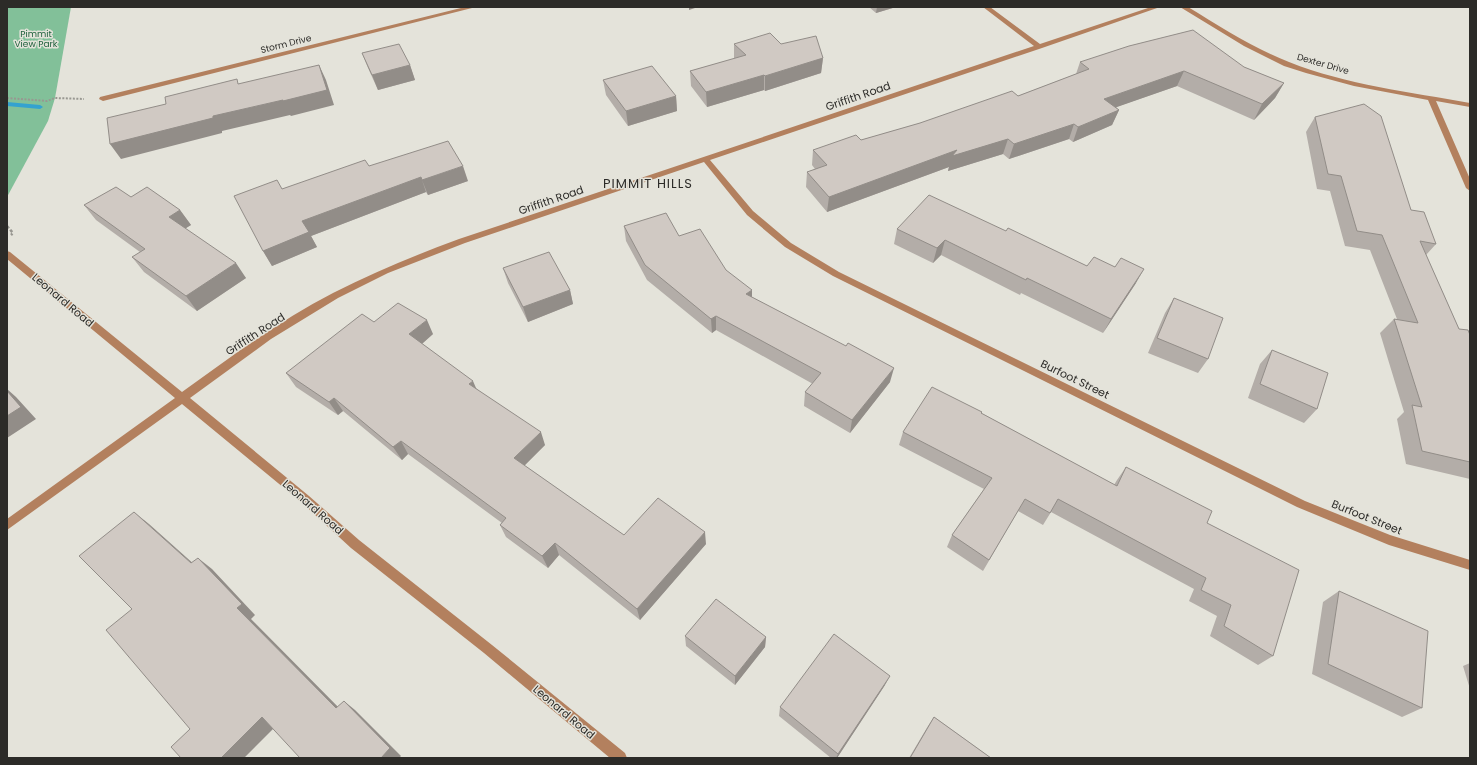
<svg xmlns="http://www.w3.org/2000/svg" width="1477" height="765" viewBox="0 0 1477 765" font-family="Poppins,sans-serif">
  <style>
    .green { fill: #82c099 }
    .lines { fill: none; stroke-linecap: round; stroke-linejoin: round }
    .stream { fill: #34a2d0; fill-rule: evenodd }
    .path-far1 { stroke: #989791; stroke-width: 2; stroke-dasharray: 2 1.5; stroke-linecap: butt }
    .path { stroke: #989791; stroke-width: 2.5; stroke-dasharray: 3 2; stroke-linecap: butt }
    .minor { fill: #b3805e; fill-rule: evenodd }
    .wall { fill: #b3ada8 }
    .shaded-wall { fill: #928d88 }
    .building { fill: #d0c9c3; stroke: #928d88 }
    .labels { text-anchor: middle; stroke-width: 3; stroke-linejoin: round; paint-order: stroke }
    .far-park-label { font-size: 9px; fill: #21623e; stroke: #e4e3da }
    .far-street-label { font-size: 9px; fill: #2c2b28; stroke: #e4e3da }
    .street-label { font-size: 11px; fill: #2c2b28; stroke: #e4e3da }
    .quarter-label { font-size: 13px; letter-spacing: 1px; fill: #2c2b28; stroke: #e4e3da }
  </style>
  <rect width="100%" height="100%" fill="#e4e3da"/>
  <path class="green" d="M7,7H71L55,98L48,121L7,197Z"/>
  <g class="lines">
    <path class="stream" d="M7,102L40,105L43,107L40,109L7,106Z"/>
    <path class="path-far1" d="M7,98L47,101L55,98L84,99"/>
    <path class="path" d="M7,226L13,233L11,235"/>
    <path class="minor" d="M465,7H476L103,101L99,99L100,97Z
      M983,7H990L1040,44L1151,7H1160L1042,48L710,160L753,211L791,243L839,272L1305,501L1390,535L1470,560V570L1389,545L1297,507L833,276L785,247L747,215L704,162L465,243L388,273L338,298L271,339L190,398L309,496L359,540L492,645L625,753L627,758H610L484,653L351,548L301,502L182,404L7,530V519L175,398L7,259V251L10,252L182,392C231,357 279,321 333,293C374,272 416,255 459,239L1034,46Z
      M1180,7H1188C1221,27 1253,48 1289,62C1347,85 1410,92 1470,103V107L1436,101L1470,179V191L1466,188L1428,100L1354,86L1306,73L1284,66L1244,46Z"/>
  </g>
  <path class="wall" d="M869,7H896L876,13Z
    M734,44H781L823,58L821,73L765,91L764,90L707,107L691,86L690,71L734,59Z
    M362,53L410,65L415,80L378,90L368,68Z
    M1080,62L1244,67L1284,83L1275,98L1254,120L1177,86L1116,107L1119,110L1112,125L1073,142L1069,139L1009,159L1003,154L948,171L949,167L827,212L806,187L807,172L815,169L812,165L813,150L861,140L1018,96L1076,74Z
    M603,80L676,96L677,111L628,126L606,95Z
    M1315,117L1411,210L1436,244L1426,255L1459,329L1470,335V479L1406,464L1397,419L1404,412L1380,333L1394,319H1397L1370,250L1345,246L1330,191L1317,189L1306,132Z
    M369,166L468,181L428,195L426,192L311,236L317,247L272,266L263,251L282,189Z
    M131,197L180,210L191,225L185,228L246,278L197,311L144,272L132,257L140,252L96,220L84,205Z
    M624,226L679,236L726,270L752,297L890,382L850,433L804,406L805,392L813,384L716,330L712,333L647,280L626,241Z
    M897,229L1006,231L1087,266L1136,283L1103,333L1021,293L1020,295L941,255L933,263L894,244Z
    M503,268L570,290L573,304L528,322L508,283Z
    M1174,298L1208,359L1198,373L1148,353L1165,313Z
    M374,322L433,334L422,344L545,445L524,466L624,535L706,544L640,620L559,555L548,568L506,537L500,525L502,523L408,454L402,460L343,411L338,415L296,387L286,373Z
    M1272,350L1317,409L1304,423L1248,398L1260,364Z
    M981,413L1114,485L1117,480L1126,467L1207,523L1273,656L1258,665L1210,636L1217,616L1189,601L1194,589L1051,512L1043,525L1018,511L983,571L947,547L952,535L984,489L899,445L903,432Z
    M1339,591L1422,708L1402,717L1312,674L1323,602Z
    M685,636L766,637L765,647L735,685L686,646Z
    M1470,663V689L1463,666Z
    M885,685L837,758H831L779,716L780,707Z
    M934,717L991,758H909L928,726Z"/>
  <path class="shaded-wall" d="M689,7H698L689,10Z
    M877,7H896L876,13Z
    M823,58L821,73L765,91V76Z
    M319,65L326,80L334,105L291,116L290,115L222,131V133L121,159L110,144Z
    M410,65L415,80L378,90L372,75Z
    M1184,71L1177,86L1097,114L1104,99Z
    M764,75V90L707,107L706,92Z
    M1284,83L1275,98L1254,120L1262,104Z
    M676,96L677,111L628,126L626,111Z
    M1119,110L1112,125L1073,142L1078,127Z
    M1074,124L1069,139L1009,159L1014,144Z
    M1008,139L1003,154L948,171L949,167L827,212L829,197L957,150Z
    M463,166L468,181L428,195L422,180Z
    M421,177L426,192L311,236L317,247L272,266L263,251L302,221Z
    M180,210L191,225L180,232L169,217Z
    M945,240L941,255L933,263L937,248Z
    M236,263L246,278L197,311L186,296Z
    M1144,269L1136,283L1103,333L1111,319Z
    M570,290L573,304L528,322L523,307Z
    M752,290V305L746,294Z
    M716,316V330L712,333L711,319Z
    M427,320L433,334L416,349L409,334Z
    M894,368L890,382L850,433L852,420Z
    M473,381L479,395L469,384Z
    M7,389L16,397L36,419L7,438Z
    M334,398L343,411L338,415L329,402Z
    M541,432L545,445L519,471L514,458Z
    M401,441L408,454L402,460L393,447Z
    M134,512L149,524L205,574L191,563Z
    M705,532L706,544L640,620L637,609Z
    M555,543L559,555L548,568L542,556Z
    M198,558L212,569L255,615L251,619L348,717L336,708L237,608Z
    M766,637L765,647L735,685V676Z
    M890,676L885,685L837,758H836L838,754Z
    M344,701L355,710L401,756L399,758H381Z
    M262,717L276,726L244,758H221Z"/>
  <path class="building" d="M1193,30L1244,67L1284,83L1262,104L1184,71L1104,99L1119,110L1078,127L1074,124L1014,144L1008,139L952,156L957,150L829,197L807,172L827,165L813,150L856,135L861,140L920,123L1012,91L1018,96L1089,69L1080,62L1129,46Z
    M770,33L781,44L816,36L823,58L765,76L764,75L706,92L690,71L746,55L734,44Z
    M399,44L410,65L372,75L362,53Z
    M319,65L327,90L283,101V100L213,116V118L110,144L107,118L166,104L165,97L237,79L238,84Z
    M652,66L676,96L626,111L603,80Z
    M1364,104L1381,116L1411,210L1424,212L1436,244L1420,241L1459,329L1468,330L1470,335V462L1422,451L1412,405L1422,407L1394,319L1418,323L1382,235L1357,231L1341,176L1328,174L1315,117Z
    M448,141L463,166L422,180L421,177L302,221L309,232L263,251L234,196L277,180L282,189L365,160L369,166Z
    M116,187L131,197L147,187L180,210L169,217L236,263L186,296L132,257L145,249L84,205Z
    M929,195L1006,231L1008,228L1087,266L1094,257L1115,267L1121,258L1144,269L1111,319L1027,278L1026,280L945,240L937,248L897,229Z
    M666,213L679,236L700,229L726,270L752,290L746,294L846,346L848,343L894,368L852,420L805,392L821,373L716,316L711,319L645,265L624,226Z
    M549,252L570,290L523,307L503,268Z
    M1174,298L1223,318L1208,359L1157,338Z
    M398,303L427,320L409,334L473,381L469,384L541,432L514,458L624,535L658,498L705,532L637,609L555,543L542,556L500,525L506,518L401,441L393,447L334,398L329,402L286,373L362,314L374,322Z
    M1272,350L1328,373L1317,409L1260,384Z
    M932,387L982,412L981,413L1117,486L1126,467L1212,511L1207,523L1299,570L1273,656L1224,626L1231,605L1201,590L1206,578L1058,499L1050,513L1025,499L989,560L952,535L992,478L903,432Z
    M7,391L21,407L7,416Z
    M134,512L191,563L198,558L242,604L237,608L336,708L344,701L390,748L381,758H300L262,717L221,758H181L171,747L190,729L106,630L132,609L79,556Z
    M1339,591L1428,631L1422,708L1328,664Z
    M716,599L766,637L735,676L685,636Z
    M834,634L890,676L838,754L780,707Z
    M934,717L991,758H910Z"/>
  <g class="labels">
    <g class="far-park-label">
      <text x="36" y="37">Pimmit<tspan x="36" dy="10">View Park</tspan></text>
    </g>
    <g class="far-street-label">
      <text transform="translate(286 44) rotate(-14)" y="3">Storm Drive</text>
      <text transform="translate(1323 64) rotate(16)" y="3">Dexter Drive</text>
    </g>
    <g class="street-label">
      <text transform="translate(858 96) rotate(-19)" y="4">Griffith Road</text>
      <text transform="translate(551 200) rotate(-19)" y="4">Griffith Road</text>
      <text transform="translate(63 300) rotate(40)" y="4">Leonard Road</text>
      <text transform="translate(255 334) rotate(-33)" y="4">Griffith Road</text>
      <text transform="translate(1075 379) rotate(26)" y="4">Burfoot Street</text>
      <text transform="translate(313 507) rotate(41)" y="4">Leonard Road</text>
      <text transform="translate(1367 517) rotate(22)" y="4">Burfoot Street</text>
      <text transform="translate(564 712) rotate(40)" y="4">Leonard Road</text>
    </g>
    <g class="quarter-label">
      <text x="648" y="188">PIMMIT HILLS</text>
    </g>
  </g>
  <rect width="1477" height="765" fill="none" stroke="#2c2b28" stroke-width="16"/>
</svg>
